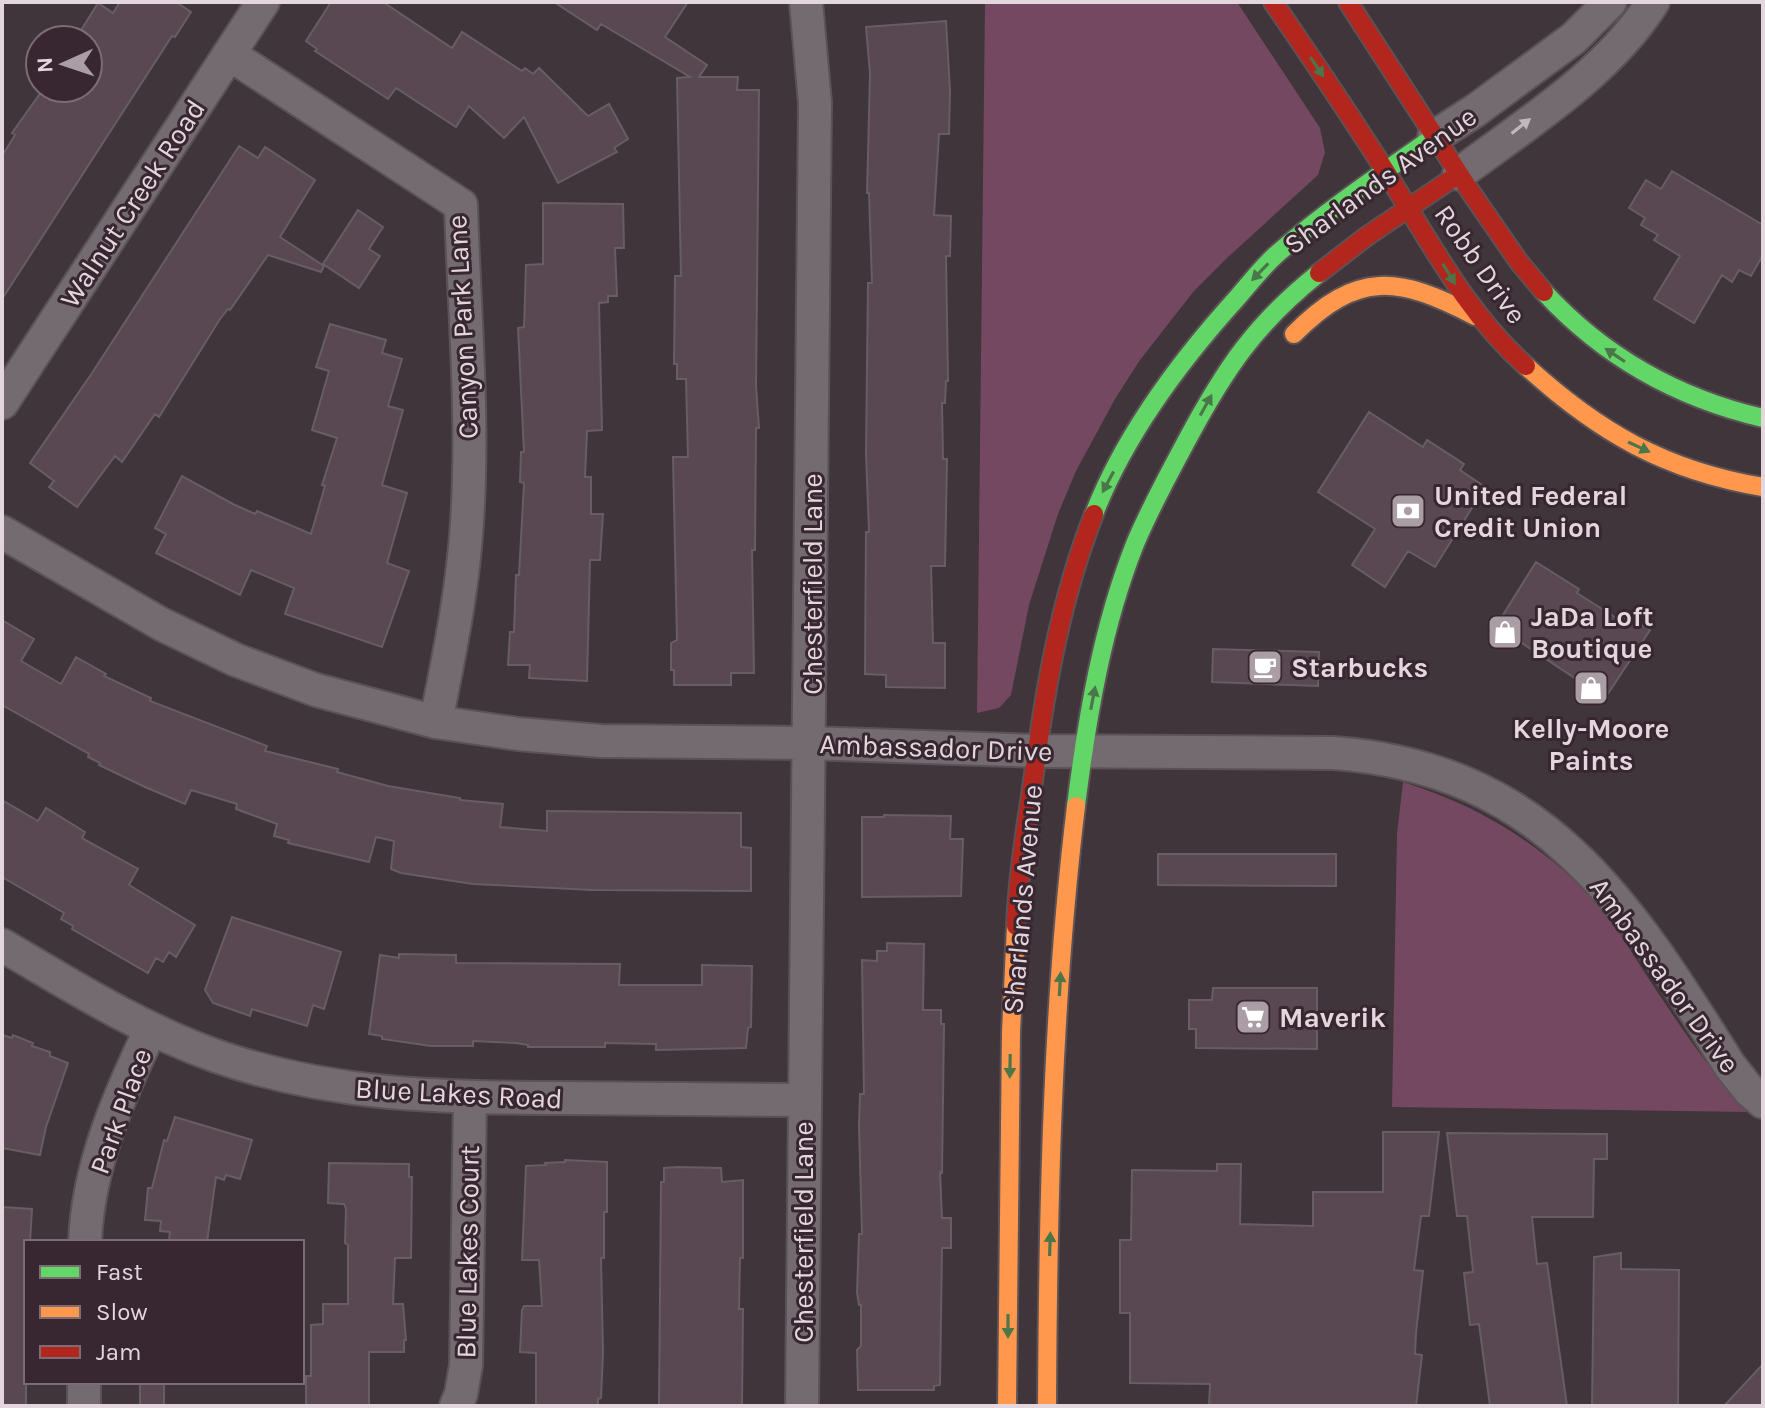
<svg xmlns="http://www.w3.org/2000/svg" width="1765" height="1408" viewBox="0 0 1765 1408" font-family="Karla,sans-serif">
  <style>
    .green { fill: #754861 }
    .building { fill: #594851; stroke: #665e62; stroke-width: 2 }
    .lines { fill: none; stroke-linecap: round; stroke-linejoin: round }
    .street-casing { stroke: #5b5256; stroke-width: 36 }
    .fast-casing { stroke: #5b5256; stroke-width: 22 }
    .slow-casing { stroke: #5b5256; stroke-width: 22 }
    .jam-casing { stroke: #5b5256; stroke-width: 22 }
    .street { stroke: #736b6f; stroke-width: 32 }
    .fast { stroke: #63d668; stroke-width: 18 }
    .slow { stroke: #ff974d; stroke-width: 18 }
    .jam { stroke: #b3261e; stroke-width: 18 }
    .oneway { fill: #4b7649 }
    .oneway2 { fill: #c1b7bc }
    .labels { text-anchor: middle; stroke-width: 6; stroke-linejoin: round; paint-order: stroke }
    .street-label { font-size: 28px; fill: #e3d7dd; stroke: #382730 }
    .poi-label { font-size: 28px; font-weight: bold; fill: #e3d7dd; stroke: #382730; text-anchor: start }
  </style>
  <rect width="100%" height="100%" fill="#3f353a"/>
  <path class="green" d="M985,2H1237L1320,128L1325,152L1318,175L1226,259L1194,291L1140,360L1115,399L1076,471L1058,514L1029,605L1011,695L999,708L977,713Z
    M1403,782C1480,806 1548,847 1601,909C1617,928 1630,949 1643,970C1676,1020 1707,1069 1750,1112L1392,1107L1397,834Z"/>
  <path class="building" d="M120,2H176L191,12L175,37L172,36L2,299V156L15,135L12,133L44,88H88V40H75L98,3L113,13Z
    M331,2H383L452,48L462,32L522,71L525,68L533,74L539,68L588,116L609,104L628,139L614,148L617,152L558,183L524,117L504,138L469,106L456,127L396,88L388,99L315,51L317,49L306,41Z
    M554,2H688L665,37L707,65L699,77H738L737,90H759L756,386L759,428H756L755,550H752L754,673H731V685H674V670H671V643L677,640L673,457H688L686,379H677V364H674L675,276H681L677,78L690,77L601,24L597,30Z
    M946,21L950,91L949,134H939L934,215L951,216L950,256H946L948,381H946L945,403H942L943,459H947L945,566H931L933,643H945V688L886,687V675L865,674L866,532H869L866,454L868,283H872L869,193H867L870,73L866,27Z
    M239,146L258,158L265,147L315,180L280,237L324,266L321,272L268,255L230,310L228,309L220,319L159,417L155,414L122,462L115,456L77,507L49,487L54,481L30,463L92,373Z
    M1672,171L1763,225V255L1751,276L1739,270L1732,282L1722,275L1694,323L1654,299L1680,256L1654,240L1658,235L1641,225L1645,218L1629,208L1646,180L1661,189Z
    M543,203L623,204L624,248H615L617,296H608V302L599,303L602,430L587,431L585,477H591V514H603L600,560H590L587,681L529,678L530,665H508L510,632H514L516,575H519L524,483L520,482L521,452H524L518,328L524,327L526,265L543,264Z
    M358,210L383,227L369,249L380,256L359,288L323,264Z
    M330,324L386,340L382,353L402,359L388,406L403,410L382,485L407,493L387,563L409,571L382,647L285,614L294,588L251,570L240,595L156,553L166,534L155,528L182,476L233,504L255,514L257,511L311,534L325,486L322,485L337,438L312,430L329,371L316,367Z
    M1369,412L1423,447L1427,440L1464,464L1460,470L1485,487L1435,567L1408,551L1385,587L1352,565L1375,529L1318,492Z
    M1536,562L1579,589L1577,593L1621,621L1625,615L1650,630L1605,698L1496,626Z
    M2,620L34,639L21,661L61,684L76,657L106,674L104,676L151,698L150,701L267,746L265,751L338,769L337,772L388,786L460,798V800L503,804L500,827L547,831V811L741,813V847L751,848V891L592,890L473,884L401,873L391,869L394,841L376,837L369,862L288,843L289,840L274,836L277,824L236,809L237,804L191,790L185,804L145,787L99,765L100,763L88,757L89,754L2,705Z
    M1213,649L1319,652L1318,686L1212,682Z
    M2,800L38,821L46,808L85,832L82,838L138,869L129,885L195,925L176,957L169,952L163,962L156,958L148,973L72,929L73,926L61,919L64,913L2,877Z
    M884,815L951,816L950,839H963L961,896L862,897V817H884Z
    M1158,854H1336V886L1158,885Z
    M232,917L341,952L324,1009L313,1005L307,1026L252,1009L250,1016L213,1003L205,990Z
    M887,943L924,944L923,1010H941V1024H944L942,1173L940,1172L942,1218H951V1248H942L940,1385L934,1386V1390H858L857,1350L861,1346V1305H859L857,1293L859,1234H862L859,1126L860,1094H864L862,960L877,961V951H887Z
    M399,954L456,955V963L620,964L619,985H702V965L752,966L751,1027L748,1028L746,1048L656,1050V1044L605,1043V1047H528V1045L516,1043L473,1041V1046H431L382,1039V1036L369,1034L380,955L399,958Z
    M1213,988H1317V1049L1196,1048V1029H1189V1000H1212Z
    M2,1035L12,1038L13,1035L33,1043L32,1046L50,1052V1056L68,1063L46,1127L40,1155L2,1148Z
    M175,1117L252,1140L240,1179L226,1175L224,1180L216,1177L207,1242L169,1240L170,1232L160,1231L161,1221L145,1220L148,1188H152L164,1140L167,1141Z
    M1383,1132H1439L1429,1216H1421L1414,1270L1423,1271L1416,1333L1415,1354L1422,1355L1416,1406H1209L1210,1384L1130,1383V1313H1120V1240H1131L1132,1170L1217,1171V1164H1241L1240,1224L1313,1226V1192H1383Z
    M1447,1133L1607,1134V1159H1594L1593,1217H1532L1537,1264L1547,1263L1567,1406H1490L1479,1324L1470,1325L1464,1273L1473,1272L1467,1216H1457Z
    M565,1160L607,1162V1212H604V1258H601L603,1353L601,1398L598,1399V1406H536V1353L520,1352L522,1310L524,1306H542L539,1260H522L526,1166L546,1165L545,1163L565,1162Z
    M329,1163L409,1164V1177H412L411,1258H395L393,1304H403L406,1340H404V1352H369V1406H306V1376H311V1325L323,1324V1304H348V1245L345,1243L346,1209L344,1204L328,1203Z
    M678,1167L721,1168L722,1182L743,1180V1258H740L739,1309H743L742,1406H659L661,1182H664V1168Z
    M2,1207L32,1209L30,1242H26V1406H2Z
    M1621,1253V1269L1679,1270L1678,1406H1592L1594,1257Z
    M1763,1364V1406H1724Z
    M140,1382H164V1406H140Z"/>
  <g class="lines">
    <defs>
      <path id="street" d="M229,54L461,205C464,310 474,417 467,522C463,590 449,655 436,722
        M1434,137L1476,110L1574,38L1610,2
        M1459,174C1526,124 1608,73 1653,2
        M2,403L263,2
        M2,532L161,624L236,660L316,690L436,722L518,734L600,741L810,743L1036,751L1333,753C1544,768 1627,902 1730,1066L1749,1090L1763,1102
        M2,945C72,986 140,1029 216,1056C330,1096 438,1097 557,1098C639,1099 722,1099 804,1100
        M85,1242C88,1166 119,1096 151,1029
        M84,1406V1382
        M456,1406L461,1394L466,1365L470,1097
        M802,1406L815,103L806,2"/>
      <path id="fast" d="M1544,292C1604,357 1677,398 1763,418
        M1094,514C1125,434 1180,361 1237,298C1250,283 1263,266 1278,253C1327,210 1381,174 1434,137
        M1076,806C1087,718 1102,627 1135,544C1150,508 1169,474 1187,440C1225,369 1255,324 1319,273"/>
      <path id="slow" d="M1294,334C1357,270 1399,276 1475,316
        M1526,366C1598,432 1666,471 1763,487
        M1007,1406L1011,1032L1016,926
        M1047,1406C1048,1206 1052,1004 1076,806"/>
      <path id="jam" d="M1273,2C1314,62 1356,123 1394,185C1434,249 1469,315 1526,366
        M1348,2L1470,191L1519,262L1544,292
        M1319,273L1367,236L1459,174
        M1016,926C1018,877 1026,829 1033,781C1045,689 1060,601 1094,514"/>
    </defs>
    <use href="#street" class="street-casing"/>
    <use href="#fast" class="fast-casing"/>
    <use href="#slow" class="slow-casing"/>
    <use href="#jam" class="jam-casing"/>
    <use href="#street" class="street"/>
    <use href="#fast" class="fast"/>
    <use href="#slow" class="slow"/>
    <use href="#jam" class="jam"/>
  </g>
  <defs><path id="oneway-solid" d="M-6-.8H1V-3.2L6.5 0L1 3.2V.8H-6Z" transform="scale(2)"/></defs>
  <g class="oneway">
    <use href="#oneway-solid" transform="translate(1317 67) rotate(56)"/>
    <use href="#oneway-solid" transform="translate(1260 272) rotate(134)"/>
    <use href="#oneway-solid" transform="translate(1449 274) rotate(59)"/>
    <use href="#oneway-solid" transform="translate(1615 355) rotate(-146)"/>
    <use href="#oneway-solid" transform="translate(1206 405) rotate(-61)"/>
    <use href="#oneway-solid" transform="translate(1639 447) rotate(25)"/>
    <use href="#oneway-solid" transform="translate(1108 482) rotate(118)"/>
    <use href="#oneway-solid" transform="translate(1093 698) rotate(-79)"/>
    <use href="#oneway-solid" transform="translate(1060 984) rotate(-87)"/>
    <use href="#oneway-solid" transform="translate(1010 1066) rotate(91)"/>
    <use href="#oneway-solid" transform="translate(1050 1244) rotate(-88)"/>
    <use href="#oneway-solid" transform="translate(1008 1326) rotate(90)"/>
  </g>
  <use class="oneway2" href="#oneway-solid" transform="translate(1521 126) rotate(-38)"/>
  <defs>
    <symbol id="bank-square" viewBox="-11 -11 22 22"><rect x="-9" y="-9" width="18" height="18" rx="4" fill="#aa9ea4" stroke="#382730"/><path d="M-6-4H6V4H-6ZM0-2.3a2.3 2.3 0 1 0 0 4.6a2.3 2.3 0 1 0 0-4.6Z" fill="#fff"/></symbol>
    <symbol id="shop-square" viewBox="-11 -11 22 22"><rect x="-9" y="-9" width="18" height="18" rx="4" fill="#aa9ea4" stroke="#382730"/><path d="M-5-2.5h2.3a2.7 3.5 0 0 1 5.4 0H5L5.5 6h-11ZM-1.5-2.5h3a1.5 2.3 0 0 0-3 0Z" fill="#fff"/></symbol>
    <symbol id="cafe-square" viewBox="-11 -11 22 22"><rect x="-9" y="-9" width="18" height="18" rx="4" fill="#aa9ea4" stroke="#382730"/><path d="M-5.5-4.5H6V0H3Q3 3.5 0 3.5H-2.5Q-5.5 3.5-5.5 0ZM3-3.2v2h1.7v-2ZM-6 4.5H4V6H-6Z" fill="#fff"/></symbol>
    <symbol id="supermarket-square" viewBox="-11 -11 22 22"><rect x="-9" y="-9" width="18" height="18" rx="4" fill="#aa9ea4" stroke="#382730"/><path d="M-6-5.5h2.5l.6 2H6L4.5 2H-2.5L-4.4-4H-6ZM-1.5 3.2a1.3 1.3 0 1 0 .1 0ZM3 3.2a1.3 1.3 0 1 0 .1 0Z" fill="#fff"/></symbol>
  </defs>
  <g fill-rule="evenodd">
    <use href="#bank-square" x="1388" y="491" width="40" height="40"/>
    <use href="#shop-square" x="1485" y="612" width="40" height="40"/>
    <use href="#cafe-square" x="1245" y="647" width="40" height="40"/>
    <use href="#shop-square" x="1571" y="668" width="40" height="40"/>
    <use href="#supermarket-square" x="1233" y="997" width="40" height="40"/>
  </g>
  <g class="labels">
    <g class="street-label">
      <text transform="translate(1380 180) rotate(-36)" y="10">Sharlands Avenue</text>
      <text transform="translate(132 203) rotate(-57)" y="10">Walnut Creek Road</text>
      <text transform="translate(1481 264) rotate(55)" y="10">Robb Drive</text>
      <text transform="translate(462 327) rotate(-93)" y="10">Canyon Park Lane</text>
      <text transform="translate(812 584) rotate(-90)" y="10">Chesterfield Lane</text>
      <text transform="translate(936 747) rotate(2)" y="10">Ambassador Drive</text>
      <text transform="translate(1022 899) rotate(-85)" y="10">Sharlands Avenue</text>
      <text transform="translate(1665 975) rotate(54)" y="10">Ambassador Drive</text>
      <text transform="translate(459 1093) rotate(3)" y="10">Blue Lakes Road</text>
      <text transform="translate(120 1111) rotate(-70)" y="10">Park Place</text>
      <text transform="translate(803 1232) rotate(-90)" y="10">Chesterfield Lane</text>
      <text transform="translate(467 1252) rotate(-89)" y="10">Blue Lakes Court</text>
    </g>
    <g class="poi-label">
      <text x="1434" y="505">United Federal<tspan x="1434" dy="32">Credit Union</tspan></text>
      <text x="1531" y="626">JaDa Loft<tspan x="1531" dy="32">Boutique</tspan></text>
      <text x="1291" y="677">Starbucks</text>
      <text x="1591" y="738" text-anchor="middle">Kelly-Moore<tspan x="1591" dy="32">Paints</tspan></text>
      <text x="1279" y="1027">Maverik</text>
    </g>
  </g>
  <rect width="1765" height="1408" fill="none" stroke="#e3d7dd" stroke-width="8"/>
  <rect x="24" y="1240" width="280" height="144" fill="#382730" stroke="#7c6d75" stroke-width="2"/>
  <rect x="40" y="1266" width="40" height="12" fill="#63d668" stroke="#7c6d75" stroke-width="2"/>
  <text x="96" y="1280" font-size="24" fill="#e3d7dd">Fast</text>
  <rect x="40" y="1306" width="40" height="12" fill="#ff974d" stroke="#7c6d75" stroke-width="2"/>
  <text x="96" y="1320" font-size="24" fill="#e3d7dd">Slow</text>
  <rect x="40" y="1346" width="40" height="12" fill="#b3261e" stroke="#7c6d75" stroke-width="2"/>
  <text x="96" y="1360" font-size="24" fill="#e3d7dd">Jam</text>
  <g transform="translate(64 64) rotate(267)"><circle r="38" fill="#382730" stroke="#7c6d75" stroke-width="2"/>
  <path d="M0-6L14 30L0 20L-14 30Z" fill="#aa9ea4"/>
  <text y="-12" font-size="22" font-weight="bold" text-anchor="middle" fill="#e3d7dd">N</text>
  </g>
</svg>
